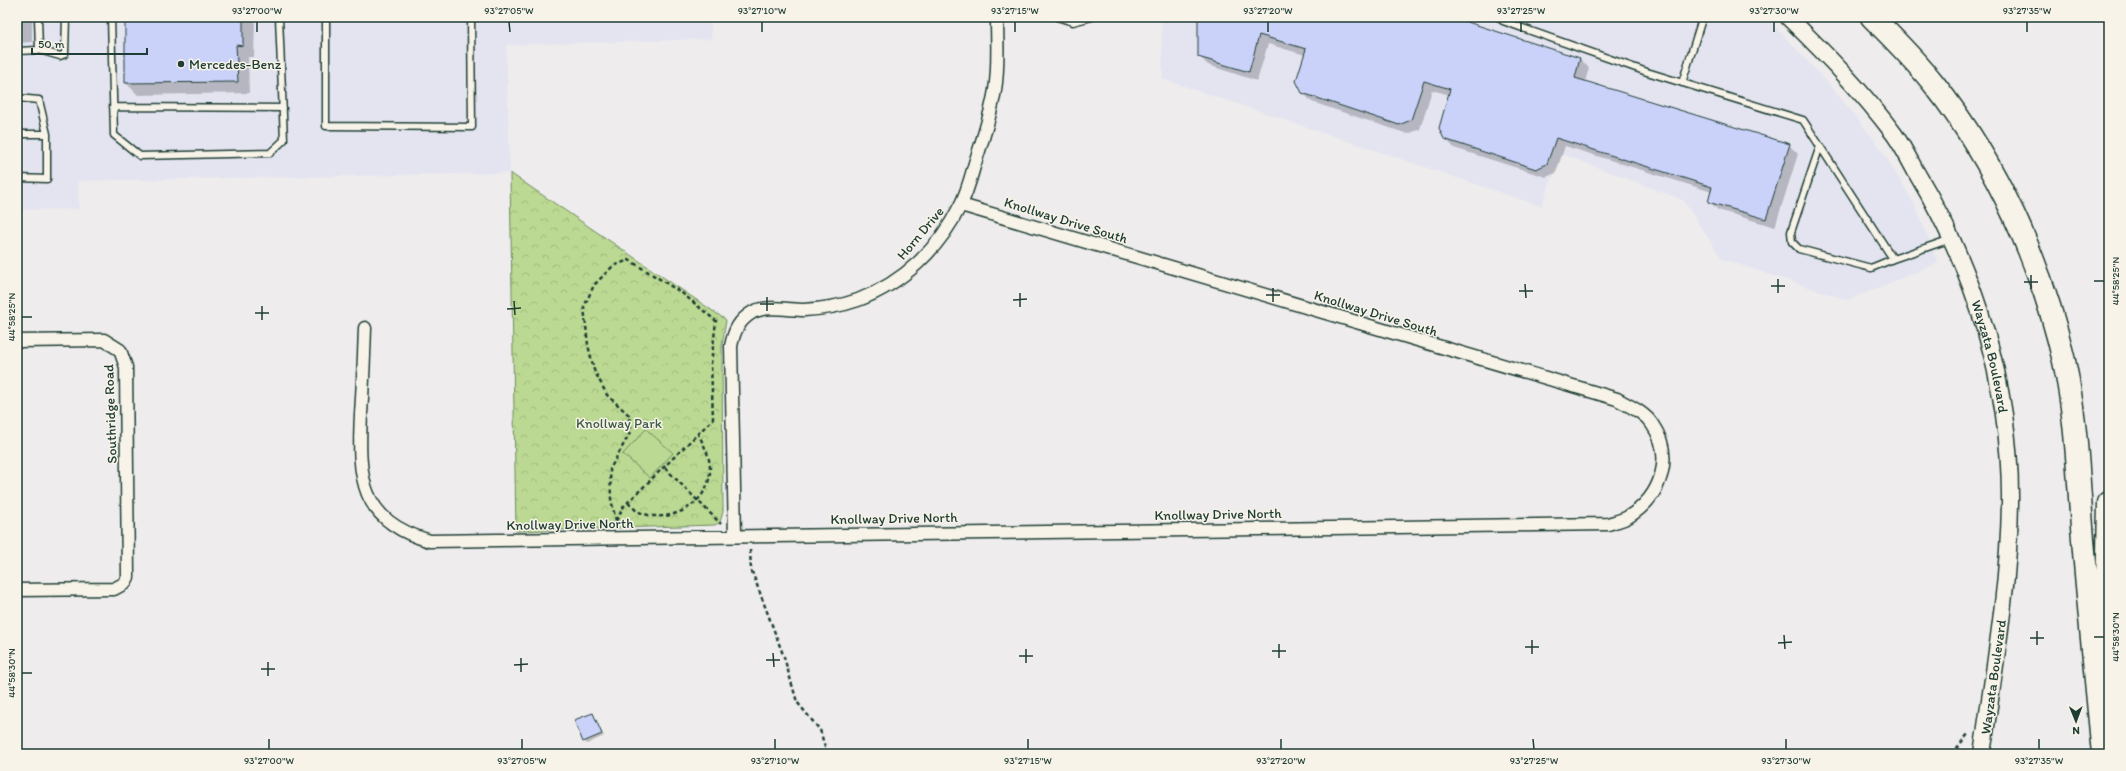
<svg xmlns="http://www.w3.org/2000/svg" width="2126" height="771" viewBox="0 0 2126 771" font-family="Itim,sans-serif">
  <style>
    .built { fill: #e3e4f0 }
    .park { fill: url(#park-crowns); stroke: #6d8b63 }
    .pitch { fill: #bbd992; stroke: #6d8b63 }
    .shadow { fill: #0003 }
    .building { fill: #cad2fa; stroke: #1f3d34 }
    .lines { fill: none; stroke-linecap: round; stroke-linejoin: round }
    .service-casing { stroke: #1f3d34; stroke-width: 9 }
    .minor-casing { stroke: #1f3d34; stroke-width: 15 }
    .tertiary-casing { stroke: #1f3d34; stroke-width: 19 }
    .motorway-casing { stroke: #1f3d34; stroke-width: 25 }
    .path { stroke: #1f3d34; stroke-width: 2.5; stroke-dasharray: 4 3; stroke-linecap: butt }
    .service { stroke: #f7f3e8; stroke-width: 6 }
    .minor { stroke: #f7f3e8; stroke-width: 12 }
    .tertiary { stroke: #f7f3e8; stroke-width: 16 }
    .motorway { stroke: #f7f3e8; stroke-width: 22 }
    .ticks { fill: none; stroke: #1f3d34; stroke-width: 1.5 }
    .poi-dot { fill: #1f3d34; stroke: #f7f3e8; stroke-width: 1.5 }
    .labels { text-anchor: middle; stroke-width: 3; stroke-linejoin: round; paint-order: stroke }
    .poi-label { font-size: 14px; fill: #1f3d34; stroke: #f7f3e8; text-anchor: start }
    .street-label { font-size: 14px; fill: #1f3d34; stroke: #f7f3e8 }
    .park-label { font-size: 14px; fill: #3e5c47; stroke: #f7f3e8 }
    .neatline { fill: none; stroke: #1f3d34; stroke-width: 1.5 }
    .ticks-label { font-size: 10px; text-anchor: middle; fill: #1f3d34 }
  </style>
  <defs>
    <pattern id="park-crowns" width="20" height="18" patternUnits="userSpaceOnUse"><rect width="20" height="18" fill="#bbd992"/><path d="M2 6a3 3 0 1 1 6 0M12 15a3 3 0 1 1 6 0" fill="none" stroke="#a0bb7e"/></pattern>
  </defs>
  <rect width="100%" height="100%" fill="#eeecec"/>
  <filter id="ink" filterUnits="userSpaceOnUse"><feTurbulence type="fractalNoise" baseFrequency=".025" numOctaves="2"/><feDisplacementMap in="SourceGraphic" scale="8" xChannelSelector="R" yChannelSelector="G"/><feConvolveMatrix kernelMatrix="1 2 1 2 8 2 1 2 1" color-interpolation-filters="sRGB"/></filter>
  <g filter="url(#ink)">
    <path class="built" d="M17,17H711V39L506,45L510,173L78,181L79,209L17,210Z
      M1161,17H1766L1831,86L1879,146L1915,205L1938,263L1848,300L1722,259L1683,200L1562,154L1541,206L1163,79Z"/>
    <path class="park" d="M510,173L726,320L722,346L723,512L720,522L715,525L516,531Z"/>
    <path class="pitch" d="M646,429L673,453L650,478L623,454Z"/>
    <path class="shadow" d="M17,17H32V42L17,43Z
      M126,17H255L254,57H248L249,93L138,95L126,83Z
      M1199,17H1471L1469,24L1580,59L1589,68L1585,82L1789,145L1798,154L1775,227L1718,210L1709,201L1712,192L1565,146L1556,173L1546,177L1454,148L1445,138L1450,95L1432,90L1420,129L1408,134L1312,102L1302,92L1305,55L1268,44L1257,81L1208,65L1199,56Z
      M592,714L604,736L587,744L584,741Z"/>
    <path class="building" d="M125,17H243V46L236,45L238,82L125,83Z
      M1198,17H1459L1458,19L1580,58L1575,78L1790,144L1766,219L1708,202L1712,187L1556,138L1547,164L1536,169L1444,139L1439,128L1450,89L1424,81L1411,120L1399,125L1302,93L1296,81L1306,49L1259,35L1249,72L1198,57Z
      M593,713L602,734L583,742L574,720Z"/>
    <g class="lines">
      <defs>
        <path id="service" d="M111,17L114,135L140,156L270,153L284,140L279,17
          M326,17V126L472,127L471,17
          M1057,17L1073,22L1092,17
          M1499,17L1503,21L1517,26L1647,72L1803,120L1893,259L1951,239
          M39,50L60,56L65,54L66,17
          M17,51L39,50L38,17
          M1682,83L1702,19L1701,17
          M17,98L39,100L47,134V179L17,178
          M113,107L283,108
          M17,134H47
          M1820,146L1791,232L1792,242L1799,249L1871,268L1893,259"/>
        <path id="minor" d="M365,328C364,357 363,385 361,414C358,477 359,521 430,541L1608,524C1614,522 1623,520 1628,517C1661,497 1675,457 1652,424C1644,412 1629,406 1617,399L961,205
          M17,341L104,340L120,350L126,367L128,577L125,583L114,589L17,590
          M735,536L731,346C734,331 739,320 753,312C767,305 789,310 804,310C821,309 841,306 858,300C903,283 939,249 960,206C967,193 971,177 975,163C983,139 991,114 995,90C999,66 997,41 997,17"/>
        <g id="tertiary">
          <path id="s1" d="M1788,17C1827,55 1861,90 1894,134C1902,145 1909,159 1916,172C1975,270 2011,386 2010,502C2009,586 1994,670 1982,754"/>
        </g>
        <path id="motorway" d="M1872,17C1894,39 1915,60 1934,84C1997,164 2041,262 2064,361C2076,415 2078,472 2082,527C2088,603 2096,678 2103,754
          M2106,657L2109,503"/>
      </defs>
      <use href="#service" class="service-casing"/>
      <use href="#minor" class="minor-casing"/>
      <use href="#tertiary" class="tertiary-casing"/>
      <use href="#motorway" class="motorway-casing"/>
      <path class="path" d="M665,468L721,524
        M628,503C631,505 634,509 637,511C668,527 711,504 710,469C710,456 704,445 698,434
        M616,521L611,499L610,469L631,431L629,415L607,395L594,370L588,345L584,307L594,285L613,266L629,260L682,293L716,321L711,364L713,419L624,506L616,521V525
        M750,550L751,569L784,657L797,702L820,730L827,754
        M1952,754L1968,734"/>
      <use href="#service" class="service"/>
      <use href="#minor" class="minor"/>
      <use href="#tertiary" class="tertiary"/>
      <use href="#motorway" class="motorway"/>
    </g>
  </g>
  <path class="ticks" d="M257,22V32M509,22L510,32M762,22V32M1015,22V32M1268,22V32M1521,22V32M1774,22V32M2027,22V32M2031,275V289M1778,279V293M2094,281H2104M2024,282H2038M1525,284L1526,298M1771,286H1785M1273,288V302M1519,291H1533M1020,293V307M1266,295H1280M767,297V311M1013,300L1027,299M514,301L515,315M760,304H774M262,306V320M507,309L521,308M255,313H269M22,317H32M2037,631V645M1784,635L1785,649M2094,637H2104M2030,638H2044M1532,640V654M1778,643L1792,642M1279,644V658M1525,647H1539M1026,649V663M1272,651H1286M773,653L774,667M1019,656H1033M521,658V672M766,660H780M268,662V676M514,665L528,664M261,669H275M22,673H32M269,739V749M522,739V749M775,739V749M1028,739V749M1281,739V749M1533,739L1534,749M1786,739V749M2039,739V749"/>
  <circle class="poi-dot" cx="181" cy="64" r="4"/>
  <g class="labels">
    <g class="poi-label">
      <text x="189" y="69">Mercedes-Benz</text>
    </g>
    <g class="street-label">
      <text transform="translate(1066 220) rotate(17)" y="5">Knollway Drive South</text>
      <text transform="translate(920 233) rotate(-50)" y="5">Horn Drive</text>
      <text transform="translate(1376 313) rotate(17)" y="5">Knollway Drive South</text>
      <text dy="5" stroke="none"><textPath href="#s1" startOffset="402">Wayzata Boulevard</textPath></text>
      <text transform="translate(110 414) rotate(-92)" y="5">Southridge Road</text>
      <text transform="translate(1218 514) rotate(-1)" y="5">Knollway Drive North</text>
      <text transform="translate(894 518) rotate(-1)" y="5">Knollway Drive North</text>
      <text transform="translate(570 524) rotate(-1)" y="5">Knollway Drive North</text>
      <text transform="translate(1993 677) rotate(-82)" y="5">Wayzata Boulevard</text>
    </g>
    <g class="park-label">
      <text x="619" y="428">Knollway Park</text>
    </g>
  </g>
  <rect width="2126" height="771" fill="none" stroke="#f7f3e8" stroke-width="44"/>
  <g transform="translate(2076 721) rotate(179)" stroke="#f7f3e8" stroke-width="3" paint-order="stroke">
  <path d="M0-3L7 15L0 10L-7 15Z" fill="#1f3d34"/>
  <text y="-6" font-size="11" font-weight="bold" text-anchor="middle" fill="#1f3d34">N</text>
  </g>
  <path d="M32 48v6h115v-6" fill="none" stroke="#1f3d34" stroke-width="2"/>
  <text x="38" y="48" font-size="12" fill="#1f3d34" stroke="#f7f3e8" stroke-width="3" paint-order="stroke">50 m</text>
  <rect x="22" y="22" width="2082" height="727" class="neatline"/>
  <g class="ticks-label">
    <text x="257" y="14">93°27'00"W</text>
    <text x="509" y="14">93°27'05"W</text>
    <text x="762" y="14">93°27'10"W</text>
    <text x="1015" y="14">93°27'15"W</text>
    <text x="1268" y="14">93°27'20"W</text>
    <text x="1521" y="14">93°27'25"W</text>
    <text x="1774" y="14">93°27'30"W</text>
    <text x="2027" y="14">93°27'35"W</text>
    <text transform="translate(2115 281) rotate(-90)" y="4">44°58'25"N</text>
    <text transform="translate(11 317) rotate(-90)" y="4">44°58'25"N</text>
    <text transform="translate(2115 637) rotate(-90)" y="4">44°58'30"N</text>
    <text transform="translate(11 673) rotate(-90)" y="4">44°58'30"N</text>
    <text x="269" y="764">93°27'00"W</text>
    <text x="522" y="764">93°27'05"W</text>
    <text x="775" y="764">93°27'10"W</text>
    <text x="1028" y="764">93°27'15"W</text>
    <text x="1281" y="764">93°27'20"W</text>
    <text x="1534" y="764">93°27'25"W</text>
    <text x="1786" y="764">93°27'30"W</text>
    <text x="2039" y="764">93°27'35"W</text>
  </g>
</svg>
